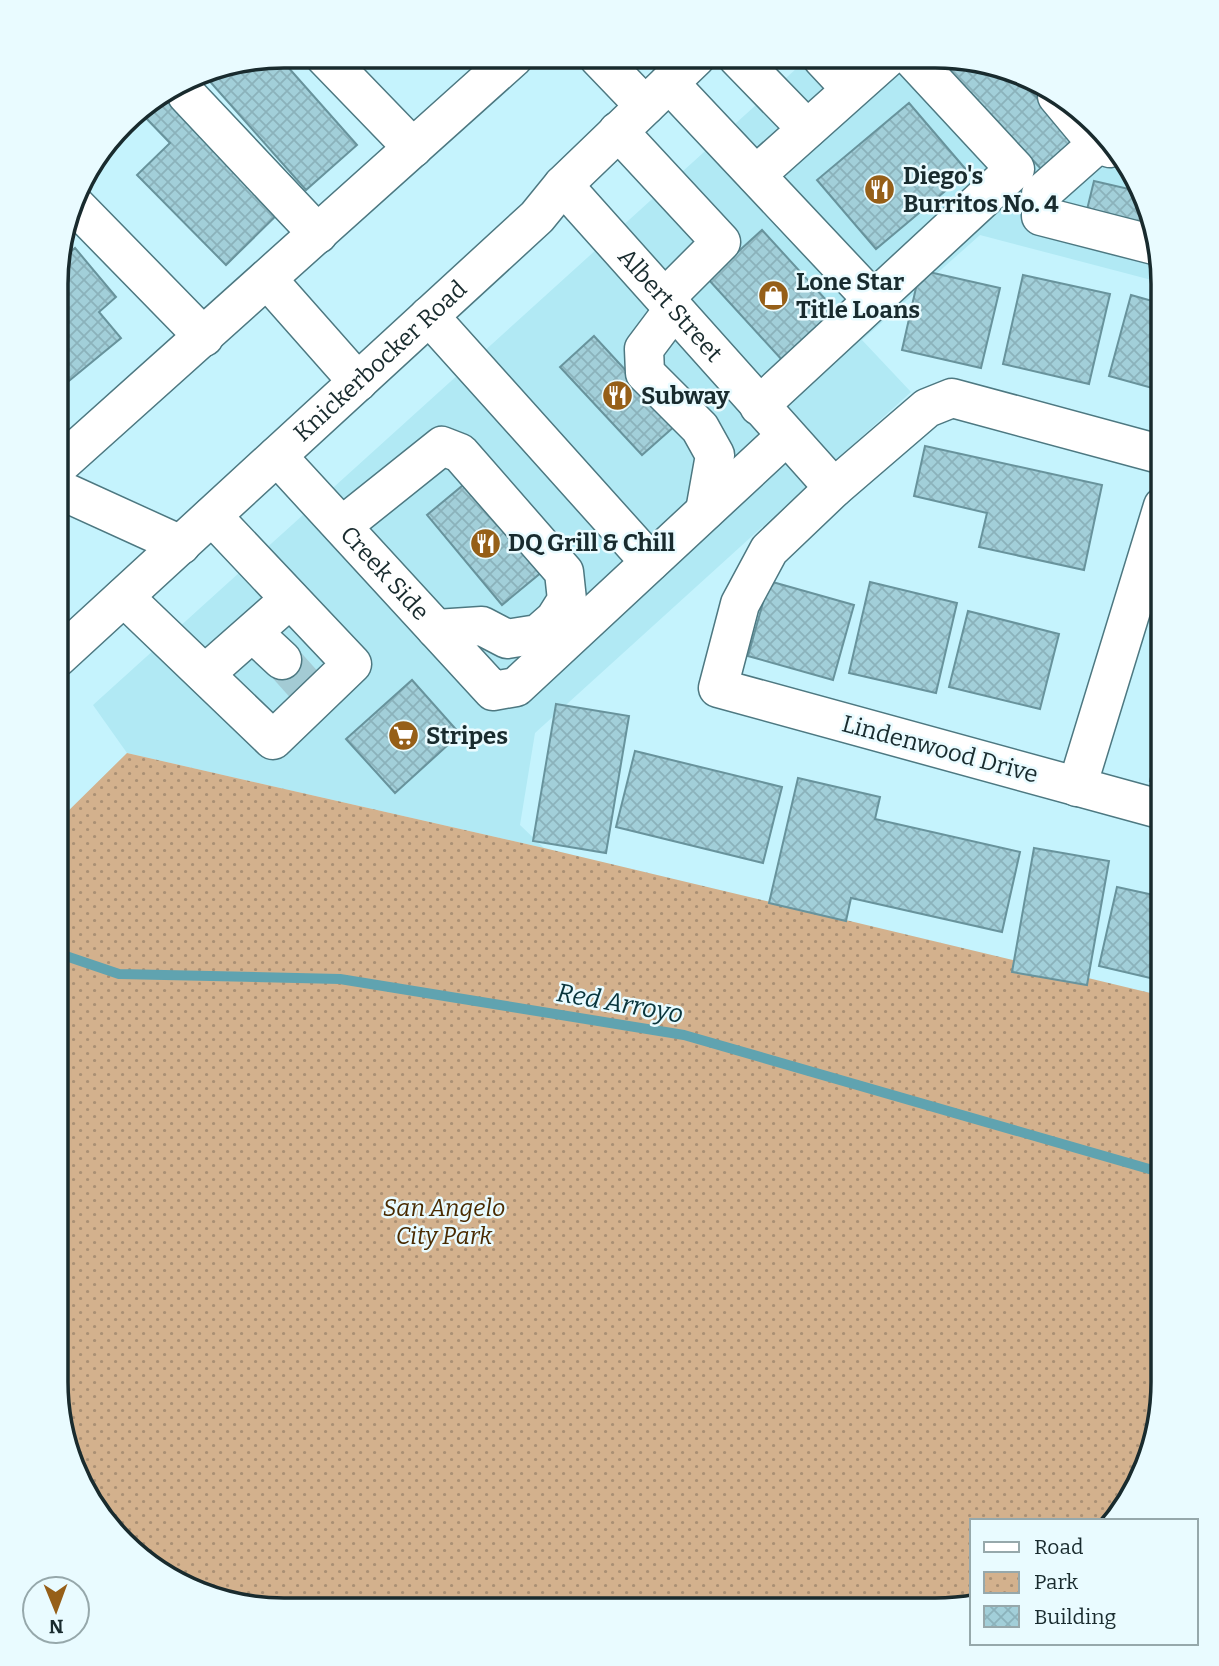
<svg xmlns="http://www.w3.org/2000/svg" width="1219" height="1666" viewBox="0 0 1219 1666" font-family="Bitter,serif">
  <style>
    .built { fill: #b1e9f4 }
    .park { fill: url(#park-dots) }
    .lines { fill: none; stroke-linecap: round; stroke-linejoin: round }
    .stream { stroke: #60a3b0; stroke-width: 10 }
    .building { fill: url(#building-cross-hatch); stroke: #68939c; stroke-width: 2 }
    .minor-tunnel { stroke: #a3cbd4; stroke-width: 38; stroke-dasharray: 38 19; stroke-linecap: butt }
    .minor-casing { stroke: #4d7881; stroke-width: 41 }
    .major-casing { stroke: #4d7881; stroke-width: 41 }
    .minor { stroke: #fff; stroke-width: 38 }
    .major { stroke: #fff; stroke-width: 38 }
    .labels { text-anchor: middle; stroke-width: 5; stroke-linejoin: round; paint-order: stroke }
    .poi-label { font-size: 24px; font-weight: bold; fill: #192b2e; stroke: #e9fbff; text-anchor: start }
    .street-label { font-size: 24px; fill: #192b2e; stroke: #e9fbff }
    .park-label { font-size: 24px; font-style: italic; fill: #492a00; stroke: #e9fbff }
    .water-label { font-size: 26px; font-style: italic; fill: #09353c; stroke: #e9fbff }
    .rim { fill: none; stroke: #192b2e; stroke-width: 3.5 }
  </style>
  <defs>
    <pattern id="park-dots" width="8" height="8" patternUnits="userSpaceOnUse" patternTransform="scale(1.75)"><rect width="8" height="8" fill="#d3b18d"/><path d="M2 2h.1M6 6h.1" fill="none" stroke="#aa9074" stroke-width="1.8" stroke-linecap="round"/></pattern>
    <pattern id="building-cross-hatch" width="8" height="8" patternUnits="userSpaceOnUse" patternTransform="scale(1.75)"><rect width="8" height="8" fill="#a2cfd9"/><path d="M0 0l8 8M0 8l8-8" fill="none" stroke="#8bb2bb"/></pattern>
  </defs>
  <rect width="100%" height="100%" fill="#c5f3fd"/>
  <path class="built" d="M808,58H965L1073,103L1140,184L1163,283L980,235L862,340L911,392L535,733L520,825L544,848L127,753L93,705Z"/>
  <path class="park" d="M127,753L544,848L1163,996L1162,1397L1124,1509L1110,1521H972V1601L935,1610L255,1608L146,1563L79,1482L56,1382L57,822Z"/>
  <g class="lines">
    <path class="stream" d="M57,953L119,974L340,979L684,1035L1163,1173"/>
  </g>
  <path class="building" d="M389,56H408L397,66Z
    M279,57L357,145L306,190L206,77L217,67Z
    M937,58H965L1022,82L1077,140L1044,172Z
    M175,89L289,203L226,265L137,175L170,143L143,115Z
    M909,103L968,172L876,249L817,180Z
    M1094,181L1142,192L1152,239L1084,222Z
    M762,230L837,312L783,361L708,279Z
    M75,248L116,297L99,312L121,338L58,390V262Z
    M920,270L1000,288L981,368L902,350Z
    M1023,275L1110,294L1089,384L1003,364Z
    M1131,295L1163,304V391L1109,376Z
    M594,336L676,425L642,455L560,367Z
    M925,446L1102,485L1084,570L979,547L987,513L914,496Z
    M468,481L543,571L502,605L427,515Z
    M769,581L854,605L833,680L748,656Z
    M870,582L957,603L936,693L849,673Z
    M968,611L1059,634L1040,709L949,687Z
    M412,680L460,734L395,793L346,739Z
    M556,704L629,716L606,853L533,841Z
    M1163,727V784L1150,781Z
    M635,751L782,787L763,863L616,827Z
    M798,778L880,797L875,819L1020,852L1002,932L851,898L846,921L769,903Z
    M1034,848L1109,861L1087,985L1012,972Z
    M1117,887L1163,897V981L1099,966Z"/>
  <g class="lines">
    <path class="minor-tunnel" d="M282,660L308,689"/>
    <defs>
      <g id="minor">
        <path d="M324,56L413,148"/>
        <path d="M598,57L645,106"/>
        <path d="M737,57L807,129"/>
        <path d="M822,58L851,89"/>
        <path d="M669,83L874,301"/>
        <path d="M182,85L187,95L318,234"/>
        <path d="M1057,96L1097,144L1110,148"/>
        <path d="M618,131L721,242L665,298"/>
        <path d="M1103,139L1041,194V216L1154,245"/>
        <path d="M756,175L887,58"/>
        <path id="s1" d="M563,185L834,488"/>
        <path d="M75,205L204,337"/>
        <path d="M267,279L358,382"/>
        <path d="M674,309L644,349L645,373L700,428L715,455L705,511"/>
        <path d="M429,316L650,562"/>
        <path d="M759,406L1015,169L912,58"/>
        <path id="s2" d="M277,456L493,691L516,687L786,436"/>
        <path d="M58,466L514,57"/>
        <path d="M58,489L181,545"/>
        <path d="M342,526L442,446L460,453L564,572L567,600L555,619L538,634L507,639L482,626L436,629"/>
        <path d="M124,597L273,740L352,664L212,516"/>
        <path d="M253,633L282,660"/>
        <path d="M205,674L290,599"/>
        <path d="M1077,787L1163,506"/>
        <path d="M1163,810L718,688L740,604L769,550L834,488L927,408L952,398L1163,455"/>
      </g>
      <g id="major">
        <path id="s3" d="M57,658L537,217L563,185L696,57"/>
      </g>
    </defs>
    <use href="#minor" class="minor-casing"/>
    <use href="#major" class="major-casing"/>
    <use href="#minor" class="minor"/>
    <use href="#major" class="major"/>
  </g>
  <defs>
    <symbol id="restaurant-disc" viewBox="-11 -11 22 22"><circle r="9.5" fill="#965f18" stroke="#e9fbff"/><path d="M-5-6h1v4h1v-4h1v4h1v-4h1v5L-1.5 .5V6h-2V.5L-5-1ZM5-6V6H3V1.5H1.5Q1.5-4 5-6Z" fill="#fff"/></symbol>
    <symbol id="shop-disc" viewBox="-11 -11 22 22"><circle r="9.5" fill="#965f18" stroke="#e9fbff"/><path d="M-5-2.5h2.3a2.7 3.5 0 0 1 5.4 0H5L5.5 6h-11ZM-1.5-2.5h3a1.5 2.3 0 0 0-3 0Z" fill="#fff"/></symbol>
    <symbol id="supermarket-disc" viewBox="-11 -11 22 22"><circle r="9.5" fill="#965f18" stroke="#e9fbff"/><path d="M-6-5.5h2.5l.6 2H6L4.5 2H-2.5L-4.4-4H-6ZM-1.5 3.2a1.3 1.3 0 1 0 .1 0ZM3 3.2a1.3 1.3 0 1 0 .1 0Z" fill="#fff"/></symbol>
  </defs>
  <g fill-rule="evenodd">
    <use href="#restaurant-disc" x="862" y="172" width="35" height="35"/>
    <use href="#shop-disc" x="756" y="278" width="35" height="35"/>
    <use href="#restaurant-disc" x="600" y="378" width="35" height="35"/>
    <use href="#restaurant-disc" x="468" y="526" width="35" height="35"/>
    <use href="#supermarket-disc" x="386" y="718" width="35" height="35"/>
  </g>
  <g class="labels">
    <g class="poi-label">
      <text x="903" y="184">Diego's<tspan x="903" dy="28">Burritos No. 4</tspan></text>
      <text x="796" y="290">Lone Star<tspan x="796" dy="28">Title Loans</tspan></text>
      <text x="641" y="404">Subway</text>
      <text x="508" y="551">DQ Grill &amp; Chill</text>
      <text x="426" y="744">Stripes</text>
    </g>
    <g class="street-label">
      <text dy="8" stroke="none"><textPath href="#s1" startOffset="161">Albert Street</textPath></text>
      <text dy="8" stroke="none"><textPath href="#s3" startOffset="439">Knickerbocker Road</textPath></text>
      <text dy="8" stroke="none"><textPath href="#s2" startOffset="159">Creek Side</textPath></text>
      <text transform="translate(940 749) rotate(15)" y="8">Lindenwood Drive</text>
    </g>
    <g class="park-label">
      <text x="444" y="1216">San Angelo<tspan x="444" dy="28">City Park</tspan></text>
    </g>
    <g class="water-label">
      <text transform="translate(620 1003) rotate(10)" y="9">Red Arroyo</text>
    </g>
  </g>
  <path d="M0 0H1219V1666H0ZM284 68H935A216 216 0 0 1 1151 284V1382A216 216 0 0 1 935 1598H284A216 216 0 0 1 68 1382V284A216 216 0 0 1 284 68Z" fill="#e9fbff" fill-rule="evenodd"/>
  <path class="rim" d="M284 68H935A216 216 0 0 1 1151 284V1382A216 216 0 0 1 935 1598H284A216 216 0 0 1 68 1382V284A216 216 0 0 1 284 68Z"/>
  <rect x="970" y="1519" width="228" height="126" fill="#e9fbff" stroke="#96a8ab" stroke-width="2"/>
  <rect x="984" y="1542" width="35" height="10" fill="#ffffff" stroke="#96a8ab" stroke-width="2"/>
  <text x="1034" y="1554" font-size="21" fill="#192b2e">Road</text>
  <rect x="984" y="1572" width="35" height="21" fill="url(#park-dots)" stroke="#96a8ab" stroke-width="2"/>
  <text x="1034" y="1589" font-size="21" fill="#192b2e">Park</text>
  <rect x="984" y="1606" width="35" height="21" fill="url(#building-cross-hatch)" stroke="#96a8ab" stroke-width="2"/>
  <text x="1034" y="1624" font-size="21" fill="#192b2e">Building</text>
  <g transform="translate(56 1610) rotate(179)"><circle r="33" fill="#e9fbff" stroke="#96a8ab" stroke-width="2"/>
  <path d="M0-5L12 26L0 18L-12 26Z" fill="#965f18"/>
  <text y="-10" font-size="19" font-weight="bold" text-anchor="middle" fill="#192b2e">N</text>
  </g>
</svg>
